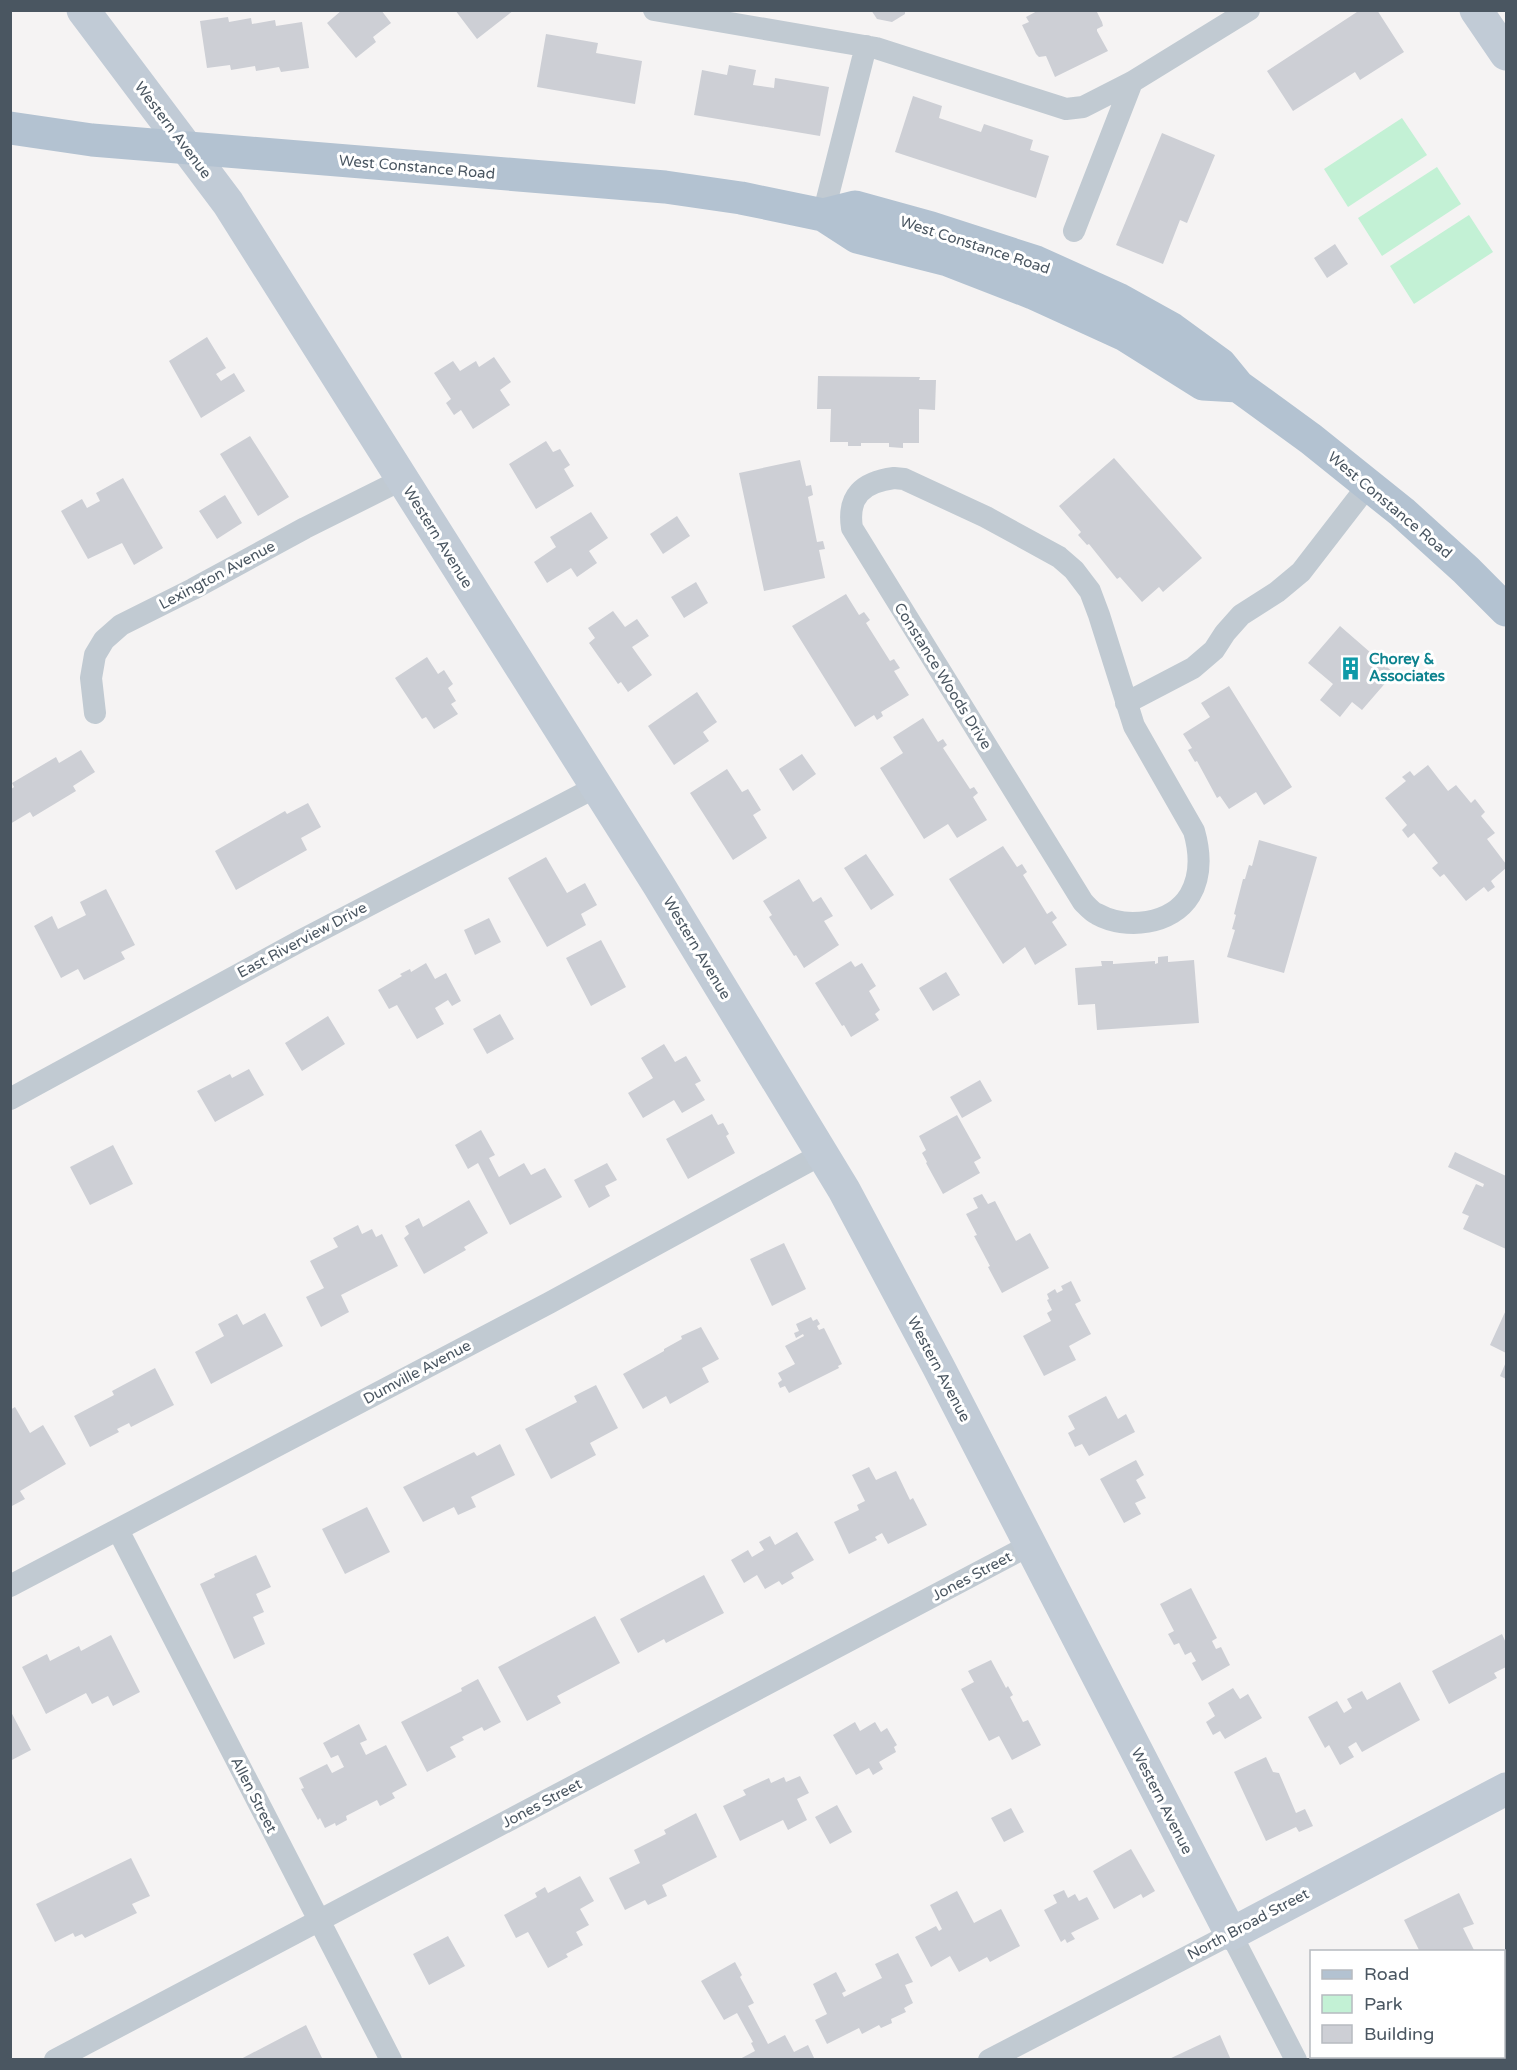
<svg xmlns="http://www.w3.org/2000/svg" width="1517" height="2070" viewBox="0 0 1517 2070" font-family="'Varela Round',sans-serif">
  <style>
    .green { fill: #c3f1d5 }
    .building { fill: #cdcfd5 }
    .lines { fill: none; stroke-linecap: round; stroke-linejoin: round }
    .street { stroke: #c1cad2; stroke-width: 22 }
    .secondary { stroke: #c1cbd6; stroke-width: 33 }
    .primary { stroke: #b3c2d1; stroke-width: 33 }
    .labels { text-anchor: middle; stroke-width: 6; stroke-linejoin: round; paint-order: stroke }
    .street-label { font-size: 15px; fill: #4a5661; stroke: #fff }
    .culture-label { font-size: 15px; font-weight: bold; fill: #0d838f; stroke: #fff; text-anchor: start }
  </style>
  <rect width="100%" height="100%" fill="#f5f3f3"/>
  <path class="green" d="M1402,118L1427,155L1348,207L1324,169Z
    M1437,167L1461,204L1382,256L1358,218Z
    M1469,215L1493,252L1414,304L1390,266Z"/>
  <path class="building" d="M342,10H381L391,23L373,37L376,42L356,58L327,23Z
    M455,10H514L477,39Z
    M871,10H905V14L892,22L877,19Z
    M1039,10H1096L1102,22L1103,26L1097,29V31L1108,51L1055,77L1046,56L1039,57L1036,54L1022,25L1029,22L1026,17Z
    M1360,10H1377L1404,52L1360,80L1355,72L1293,111L1267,71Z
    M228,17L229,22L251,18L252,24L275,20L276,26L302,22L309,68L281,72L279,67L256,71L255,66L231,70L230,65L207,68L200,21Z
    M546,34L598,43L596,53L642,61L635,104L537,87Z
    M729,65L756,70L753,85L774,88L775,78L829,87L820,136L694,115L702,70L727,75Z
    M913,96L942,106L939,118L981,132L984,124L1033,140L1030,150L1049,156L1036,198L895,152Z
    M1162,133L1215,155L1187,223L1180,220L1163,264L1116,245Z
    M1335,244L1348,264L1327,278L1314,258Z
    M207,337L226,368L216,374L221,381L234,373L245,391L201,418L169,361Z
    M494,357L511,382L500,390L510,405L473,429L461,410L454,415L446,403L451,399L434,373L453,361L460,371L476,361L479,367Z
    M818,376L920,377L919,380H936L935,410L919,409V443H903V448L889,447V443H861V446H848V442H830L831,409H817Z
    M250,436L289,497L258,516L220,454Z
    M546,441L553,452L560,449L570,465L564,469L574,486L536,509L509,464Z
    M1114,458L1202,558L1163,592L1159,587L1142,602L1120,577L1117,579L1089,544L1087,545L1078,535L1081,532L1059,506Z
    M800,460L806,486L811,485L813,495L808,497L817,542L823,541L825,549L819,550L825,578L764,591L739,473Z
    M123,478L163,548L134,565L122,543L88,559L61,511L82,499L87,508L100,501L96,493Z
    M225,495L242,523L217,539L199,511Z
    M591,512L608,538L589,551L597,563L577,577L571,568L547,583L534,562L556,547L550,537Z
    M677,516L690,536L663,554L650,534Z
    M696,582L708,603L684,618L671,597Z
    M846,594L859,615L864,612L870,620L866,623L890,661L894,659L900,668L894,671L909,695L881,712L883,716L877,720L874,715L855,727L792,626Z
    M613,611L625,627L637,619L649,636L632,647L652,675L628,692L621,682L618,684L589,643L595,638L588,628Z
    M1340,626L1394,673L1362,710L1352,702L1340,717L1320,700L1333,684L1308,663Z
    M427,657L438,674L444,670L453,684L448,688L456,701L451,704L458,714L434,729L426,717L422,719L395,678Z
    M1229,686L1292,787L1264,805L1256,792L1229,809L1220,796L1217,798L1197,761L1195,762L1188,750L1192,748L1183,734L1210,717L1201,703Z
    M697,692L717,722L703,732L709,741L674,765L648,726Z
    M923,718L938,742L943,739L947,745L943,748L970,789L974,787L978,793L973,797L987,820L957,838L948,824L924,839L880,768L903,753L893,737Z
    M81,750L95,772L73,786L76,791L33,817L30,812L10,824V790L14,787L12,783L56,757L59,763Z
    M802,754L816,774L793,791L779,769Z
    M1428,765L1448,791L1456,785L1471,803L1475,799L1485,812L1481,816L1495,833L1487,839L1506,864V868L1491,881L1495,887L1488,892L1484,887L1466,901L1444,874L1440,877L1432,868L1438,863L1414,833L1408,838L1402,830L1407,825L1385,798L1406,781L1402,777L1410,771L1414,776Z
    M727,769L742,792L748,789L761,810L753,815L767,838L733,860L690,793Z
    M308,803L321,827L301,838L307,850L236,890L215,851L285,811L287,814Z
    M1259,840L1317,857L1284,973L1227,957L1235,930L1232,929L1236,915L1234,914L1243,879H1245L1249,865L1252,866Z
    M1003,846L1017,867L1022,864L1027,872L1023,875L1047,914L1052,911L1057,918L1052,922L1067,945L1035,965L1025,947L1003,964L949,879Z
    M866,854L894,895L871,910L844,868Z
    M546,857L567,893L585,883L597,905L581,914L586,925L547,947L508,878Z
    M799,879L813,902L821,897L833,916L824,921L839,945L804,968L796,955L794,956L769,917L772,915L763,901Z
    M106,889L135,945L121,952L125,959L84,980L78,969L61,978L34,926L52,916L58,929L86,915L80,902Z
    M489,918L501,942L475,955L464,930Z
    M601,940L626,987L591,1006L566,958Z
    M1168,956V962L1194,960L1199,1023L1097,1030L1095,1004L1078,1005L1075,968L1102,966L1101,961H1113V964L1155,961V964L1158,963V957Z
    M851,961L855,967L862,963L876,986L869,991L880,1010L875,1014L879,1020L851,1037L844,1025L842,1026L815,983Z
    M426,963L435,979L446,973L461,1001L452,1006L448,1000L435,1008L444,1024L417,1039L397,1005L389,1009L378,990L402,976L400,974L410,969L411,972Z
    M946,972L960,995L933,1011L919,988Z
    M500,1014L514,1039L487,1054L473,1029Z
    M328,1016L345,1044L302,1071L285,1043Z
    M664,1044L675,1062L686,1056L701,1081L695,1084L705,1100L682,1113L674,1100L643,1118L628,1093L653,1078L641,1058Z
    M249,1069L264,1095L215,1122L197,1091L230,1074L232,1078Z
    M980,1080L992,1101L962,1118L950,1097Z
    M712,1114L718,1125L723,1123L729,1134L726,1136L735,1153L688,1179L666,1139Z
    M957,1115L981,1158L974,1162L980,1173L943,1194L926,1163L927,1162L922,1153L926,1150L919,1136Z
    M481,1130L495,1155L489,1158L499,1177L524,1163L531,1175L545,1168L562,1197L510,1225L478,1163L468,1169L455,1145Z
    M113,1145L133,1184L90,1205L70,1167Z
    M1455,1152L1506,1176V1249L1463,1229L1469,1216L1462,1213L1476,1184L1483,1187L1484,1184L1448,1167Z
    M607,1163L617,1180L605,1186L610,1196L589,1208L574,1180Z
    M982,1194L988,1204L995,1201L1016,1241L1030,1233L1049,1268L1002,1293L988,1267L990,1266L974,1236L977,1235L966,1214L978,1208L973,1198Z
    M469,1200L488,1233L464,1247L466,1250L424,1274L404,1238L409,1234L405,1226L419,1218L423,1227Z
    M358,1225L362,1234L372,1229L376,1237L382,1234L398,1266L341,1295L349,1312L321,1327L306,1297L324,1288L310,1261L338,1247L333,1238Z
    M784,1243L806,1289L772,1306L750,1259Z
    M1071,1281L1081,1301L1075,1304L1091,1334L1069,1346L1076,1360L1044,1376L1023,1336L1051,1321L1047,1313L1052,1310L1047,1300L1049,1299L1047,1294L1055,1289L1057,1293L1063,1290L1061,1286Z
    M1506,1310V1353L1490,1345Z
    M265,1313L283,1346L211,1384L195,1352L224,1336L218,1324L237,1314L243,1325Z
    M811,1317L813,1321L817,1319L820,1324L817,1326L819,1330L824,1328L842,1364L838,1366L839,1368L789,1393L785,1386L780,1388L778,1383L782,1380L778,1373L795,1364L785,1346L804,1336L803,1334L796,1338L794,1333L799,1331L796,1324Z
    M701,1327L719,1359L702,1368L709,1382L670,1404L666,1396L643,1409L623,1374L664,1351V1349L682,1339L681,1336Z
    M1506,1362V1379L1500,1376Z
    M155,1368L174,1405L131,1427L129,1423L117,1429L119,1432L90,1447L74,1416L114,1395L112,1391Z
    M596,1385L618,1428L590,1443L596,1455L551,1479L525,1429L577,1402L574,1396Z
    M1106,1396L1118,1419L1126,1414L1135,1432L1089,1456L1082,1444L1075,1447L1068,1433L1075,1429L1068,1416Z
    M15,1407L30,1433L43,1425L66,1464L20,1491L25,1499L10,1507V1410Z
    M500,1444L515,1475L471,1497L476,1507L458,1515L454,1507L423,1522L403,1487L474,1452L477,1456Z
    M1136,1460L1144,1475L1136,1480L1146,1498L1135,1503L1141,1514L1124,1523L1100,1479Z
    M869,1467L876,1480L896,1471L910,1500L913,1498L927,1525L888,1544L882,1533L875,1537L877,1540L849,1554L834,1522L859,1510L857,1505L865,1501L852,1475Z
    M367,1507L390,1552L345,1574L322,1529Z
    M797,1532L814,1560L791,1573L794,1578L782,1585L779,1581L765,1589L757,1575L744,1583L731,1560L748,1550L752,1557L764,1550L759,1542L770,1536L775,1545Z
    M256,1555L271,1587L256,1594L264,1612L253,1617L265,1644L234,1659L200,1584L215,1577L214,1574Z
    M704,1575L724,1613L666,1643L664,1639L638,1653L620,1619Z
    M1191,1588L1217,1638L1212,1641L1216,1649L1221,1647L1230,1665L1202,1681L1192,1663L1196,1661L1191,1652L1185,1655L1179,1643L1174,1645L1168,1634L1174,1631L1160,1604Z
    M595,1616L620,1663L557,1696L561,1703L527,1721L498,1667Z
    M1502,1634L1506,1643V1667L1494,1673L1497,1678L1449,1704L1432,1671Z
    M111,1635L140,1692L113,1706L108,1696L92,1704L86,1693L46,1714L22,1667L47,1654L50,1661L79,1646L81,1651Z
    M991,1660L1006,1688L1008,1686L1013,1695L1010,1697L1023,1722L1028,1720L1041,1745L1012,1760L999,1736L989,1741L961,1689L974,1682L968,1671Z
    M478,1679L501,1722L484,1731L482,1727L462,1737L464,1740L450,1747L456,1757L427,1772L401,1722L462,1691L461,1688Z
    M1400,1682L1420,1720L1362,1752L1356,1742L1348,1747L1354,1757L1340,1765L1329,1745L1325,1748L1308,1717L1337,1701L1344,1713L1352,1708L1347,1699L1362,1691L1367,1700Z
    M1233,1688L1240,1699L1248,1694L1262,1718L1225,1739L1220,1731L1213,1735L1206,1722L1215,1716L1208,1703Z
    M10,1710L31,1750L10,1761Z
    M855,1722L860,1731L875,1722L881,1732L887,1728L897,1745L894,1747L896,1752L879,1762L883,1769L873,1775L869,1768L856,1775L833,1735Z
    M359,1724L367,1740L360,1743L366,1755L386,1745L407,1785L392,1793L395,1798L380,1806L377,1800L346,1816L347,1820L336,1826L335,1823L325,1828L320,1818L318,1820L301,1789L304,1788L299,1778L327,1764L332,1773L344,1767L338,1755L331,1758L323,1743Z
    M1266,1757L1273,1772L1279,1773L1296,1813L1305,1809L1313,1826L1299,1832L1296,1827L1266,1841L1234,1772Z
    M800,1776L809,1793L797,1799L807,1820L788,1830L783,1820L740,1841L723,1806L746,1795L743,1790L769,1778L771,1783L784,1777L786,1782Z
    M837,1805L852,1832L830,1844L815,1817Z
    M1011,1808L1024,1832L1004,1842L991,1818Z
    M696,1813L717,1857L662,1885L667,1896L648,1905L645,1900L625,1910L609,1878L640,1863L634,1850L666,1834L664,1830Z
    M1131,1849L1155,1891L1143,1898L1141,1894L1114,1909L1093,1871Z
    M131,1858L150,1896L132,1904L137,1913L85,1938L82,1934L75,1937L73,1933L55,1942L36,1904Z
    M580,1876L594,1901L580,1909L589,1925L576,1932L583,1945L566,1954L568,1957L548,1968L528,1932L516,1938L504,1915L537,1897L535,1893L545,1887L548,1893Z
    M1064,1890L1068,1898L1075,1894L1079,1901L1087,1897L1099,1919L1071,1933L1075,1939L1067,1943L1065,1939L1061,1942L1044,1910L1057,1903L1053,1895Z
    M957,1891L974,1923L1001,1909L1020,1946L990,1962L987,1957L959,1972L950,1956L931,1967L915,1937L936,1926L939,1931L942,1929L930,1905Z
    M1459,1893L1474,1924L1463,1928L1475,1952H1420L1404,1920Z
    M448,1936L465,1966L429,1985L413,1954Z
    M898,1953L913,1982L905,1985L913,2003L904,2008L906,2012L891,2019L892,2023L881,2028L879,2025L862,2034L859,2028L827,2044L815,2020L827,2014L813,1984L836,1972L846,1991L842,1993L844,1997L882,1978L875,1964Z
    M735,1962L742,1975L740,1977L754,2003L748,2006L768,2044L785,2035L794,2052L808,2045L815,2060H738L755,2051L751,2043L753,2042L737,2013L724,2020L701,1981Z
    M1506,2002V2027L1504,2028V2003Z
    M306,2025L322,2058L319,2060H239Z
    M1220,2035L1231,2060H1167Z"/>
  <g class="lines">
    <path class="street" d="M654,10L876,48L1066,109L1083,107L1132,82L1249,10
      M823,215L866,46
      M1074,231L1132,82
      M894,478L904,479L986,517L1059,557L1074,570L1090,591L1099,615L1134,726L1194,831C1200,852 1201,876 1190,895C1172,925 1126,930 1097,914C1092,912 1087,906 1083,902L852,528C847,496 863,482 894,478Z
      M1126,703L1193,668L1214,650L1225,633L1241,615L1277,592L1301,572L1369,484
      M95,713L91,678L95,655L104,640L121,625L193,589L305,528L401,480
      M10,1099L300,941L596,787
      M118,1530L391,2060
      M10,1586L549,1303L822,1154
      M55,2060L1030,1545
      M989,2060L1231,1934L1296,2060"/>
    <path class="secondary" d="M83,10L228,203L658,884L844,1190L938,1366L1231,1934L1506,1789
      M1476,10L1506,54"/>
    <path class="primary" d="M10,128L92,140L665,187L741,198L823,215L857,237L948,260L1033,293L1125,335L1203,384L1238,386
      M823,215L855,207L931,228L1036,262L1118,299L1172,329L1220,364L1238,386L1311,439L1402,512L1466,570L1506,610"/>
  </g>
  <defs>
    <symbol id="building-bare" viewBox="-9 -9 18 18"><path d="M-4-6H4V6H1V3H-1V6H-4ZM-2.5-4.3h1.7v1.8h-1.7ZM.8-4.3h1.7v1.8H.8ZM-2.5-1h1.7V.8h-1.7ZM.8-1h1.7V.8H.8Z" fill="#0f9aa8" stroke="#fff" stroke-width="2.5" paint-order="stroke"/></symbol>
  </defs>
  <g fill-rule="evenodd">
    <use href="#building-bare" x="1334" y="652" width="33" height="33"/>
  </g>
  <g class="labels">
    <g class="street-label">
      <text transform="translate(173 130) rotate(53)" y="5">Western Avenue</text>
      <text transform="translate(417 167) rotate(5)" y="5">West Constance Road</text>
      <text transform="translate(975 245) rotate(18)" y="5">West Constance Road</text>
      <text transform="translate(1390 505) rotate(40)" y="5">West Constance Road</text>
      <text transform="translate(438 537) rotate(58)" y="5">Western Avenue</text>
      <text transform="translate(217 575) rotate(-28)" y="5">Lexington Avenue</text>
      <text transform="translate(943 676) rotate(58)" y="5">Constance Woods Drive</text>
      <text transform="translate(302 940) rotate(-28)" y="5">East Riverview Drive</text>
      <text transform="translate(697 948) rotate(59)" y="5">Western Avenue</text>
      <text transform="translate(939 1369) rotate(62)" y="5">Western Avenue</text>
      <text transform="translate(417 1372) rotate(-28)" y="5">Dumville Avenue</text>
      <text transform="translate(972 1576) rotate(-28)" y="5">Jones Street</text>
      <text transform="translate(254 1795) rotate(63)" y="5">Allen Street</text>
      <text transform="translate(1162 1801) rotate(63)" y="5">Western Avenue</text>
      <text transform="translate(542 1803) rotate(-28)" y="5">Jones Street</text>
      <text transform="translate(1248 1924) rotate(-28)" y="5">North Broad Street</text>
    </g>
    <g class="culture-label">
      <text x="1369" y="664">Chorey &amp;<tspan x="1369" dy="17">Associates</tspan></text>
    </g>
  </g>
  <rect width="1517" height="2070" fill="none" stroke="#4a5661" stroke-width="24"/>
  <rect x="1310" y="1950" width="195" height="108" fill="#ffffff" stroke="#b7bbc0" stroke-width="1.5"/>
  <rect x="1322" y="1970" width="30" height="9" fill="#b3c2d1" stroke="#b7bbc0" stroke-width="1.5"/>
  <text x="1364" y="1980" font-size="18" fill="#4a5661">Road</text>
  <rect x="1322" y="1995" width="30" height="18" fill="#c3f1d5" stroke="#b7bbc0" stroke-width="1.5"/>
  <text x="1364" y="2010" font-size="18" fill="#4a5661">Park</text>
  <rect x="1322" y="2025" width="30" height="18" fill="#cdcfd5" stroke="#b7bbc0" stroke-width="1.5"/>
  <text x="1364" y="2040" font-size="18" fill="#4a5661">Building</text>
</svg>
